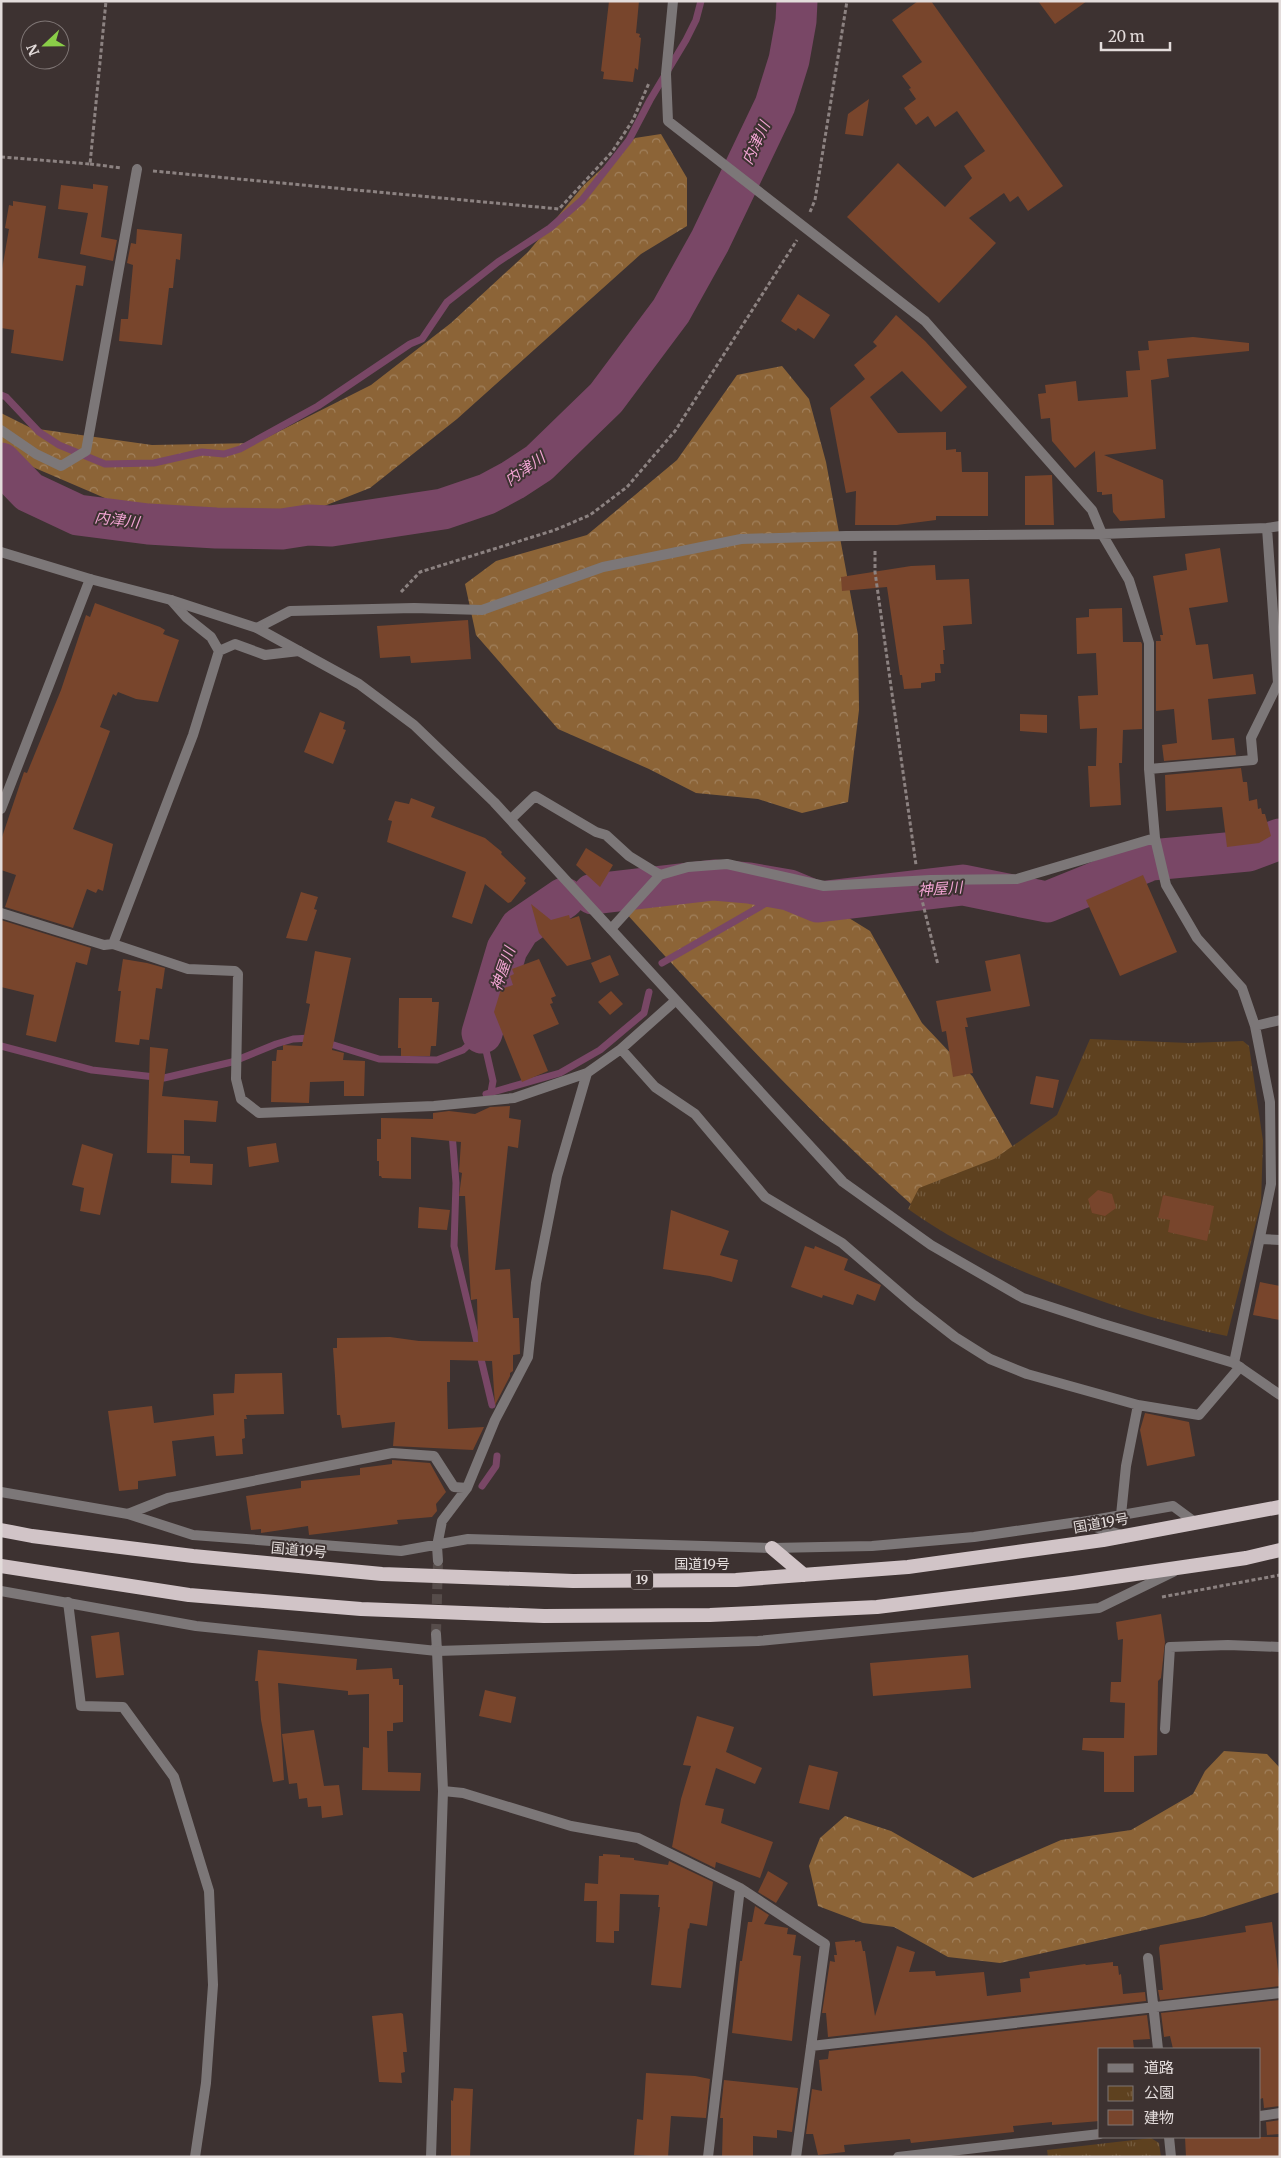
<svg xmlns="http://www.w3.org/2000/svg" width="1281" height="2158" viewBox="0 0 1281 2158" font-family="Merriweather,'Noto Sans JP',serif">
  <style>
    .forest { fill: url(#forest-crowns) }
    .park { fill: url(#park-tufts) }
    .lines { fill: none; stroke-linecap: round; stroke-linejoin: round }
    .stream { stroke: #794766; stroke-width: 7 }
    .river { stroke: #794766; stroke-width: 41 }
    .building { fill: #78452c }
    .minor-tunnel { stroke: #564c4a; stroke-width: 10; stroke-dasharray: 10 5; stroke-linecap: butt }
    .path { stroke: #8c8281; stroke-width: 3; stroke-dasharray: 4 2.5; stroke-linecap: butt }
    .service { stroke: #7c7778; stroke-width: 10 }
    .minor { stroke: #7c7778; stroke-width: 10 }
    .tertiary { stroke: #7c7778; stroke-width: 10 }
    .trunk { stroke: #d1c4c7; stroke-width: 14 }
    .labels { text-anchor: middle; stroke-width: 4; stroke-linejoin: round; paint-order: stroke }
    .shield { fill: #3d3231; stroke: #b1a9a8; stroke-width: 1 }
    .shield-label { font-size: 12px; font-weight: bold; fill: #e3dcdb }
    .street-label { font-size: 14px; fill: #e3dcdb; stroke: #3d3231 }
    .water-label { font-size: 15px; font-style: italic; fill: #f2a4d3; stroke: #3d3231 }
  </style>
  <defs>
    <pattern id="forest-crowns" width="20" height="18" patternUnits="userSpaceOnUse" patternTransform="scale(1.25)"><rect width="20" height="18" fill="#8c6437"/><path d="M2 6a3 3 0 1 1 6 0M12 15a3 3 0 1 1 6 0" fill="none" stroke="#a1815d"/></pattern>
    <pattern id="park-tufts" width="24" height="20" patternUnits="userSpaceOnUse" patternTransform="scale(1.25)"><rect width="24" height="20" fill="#5e411f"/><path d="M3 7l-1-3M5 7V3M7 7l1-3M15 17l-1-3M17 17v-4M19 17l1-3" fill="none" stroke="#755c3f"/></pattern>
  </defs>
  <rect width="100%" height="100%" fill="#3d3231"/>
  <path class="forest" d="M661,134L687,178V226L641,254L457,419L370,488L291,519L149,517L35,468L1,450V413L31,428L152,445L256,443L371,385L451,323L528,252L584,185L635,138Z
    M782,366L809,399L826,462L858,635L859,710L848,802L802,813L758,799L696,793L649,769L558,729L476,635L465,584L496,561L587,535L677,460L737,375Z
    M723,869L810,894L870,931L922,1023L973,1077L1027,1172L921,1213C810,1115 713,1009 614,900L628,880L686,877Z
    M1224,1751L1267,1754L1280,1768V1892L1202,1917L1000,1963L948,1957L894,1927L863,1923L818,1906L809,1866L820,1838L845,1816L891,1831L973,1878L1061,1840L1131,1830L1193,1794L1205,1771Z"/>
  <path class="park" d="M1090,1039L1189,1043L1243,1041L1249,1046L1263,1141L1261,1203L1227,1336C1173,1325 1122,1309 1071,1290C1013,1269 958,1245 908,1209L919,1188L994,1159L1057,1115Z
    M1151,2138L1159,2143L1161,2157H1048L1047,2150Z"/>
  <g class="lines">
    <path class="stream" d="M1,395L6,397L39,432L59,445L105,464L154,463L202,452L224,454L240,449L318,406L410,344L422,339L447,302L498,262L550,228L582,200L629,140L650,100L686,40L696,20L701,1
      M662,963L789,890
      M324,1042L379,1059L437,1060L463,1050L482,1033L493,1081L491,1092
      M1,1046L92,1070L164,1078L232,1062L276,1044L293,1039L311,1038
      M486,1094L560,1073L600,1050L644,1013L649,992
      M452,1133L456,1183L454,1246L492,1405
      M482,1486L496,1466L497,1456"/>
    <path class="river" d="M1,463L29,492L78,515L148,524L216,528L282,529L308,525L331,526L443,509L487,494L513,480L539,463L606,398L671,311L710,241L775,105L789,60L796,21L797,1
      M593,894L714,880L749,883L789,890L818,902L963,885L1047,902L1151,860L1248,851L1280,839
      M482,1033L507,949L520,928L564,898"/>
  </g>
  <path class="building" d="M609,1H639L636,33L640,34L639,37L641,38L638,70L635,68L633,82L603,79L604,72L601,71Z
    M918,1H931L1063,186L1028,211L1018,196L1010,202L1004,193L969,218L996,243L939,303L847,217L898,163L945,207L972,178L964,166L985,151L957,111L935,127L928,116L916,125L904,108L916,99L909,89L911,88L902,76L922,62L892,20Z
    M1038,1H1087L1055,24Z
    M869,99L863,136L845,134L848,114Z
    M93,184L108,186L101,237L117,240L113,261L80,254L88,213L58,209L61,185L93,189Z
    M13,201L46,206L38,258L86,266L83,286L76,285L63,361L11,353L14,330L1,328V275L9,229L5,228L9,205L13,206Z
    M137,229L182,234L180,260L176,259L173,288H169L162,345L119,341L121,319H128L133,265L127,263L131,243L136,244Z
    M798,294L830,315L814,339L798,328L796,331L781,321Z
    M896,315L925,341L967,387L941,412L902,371L870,397L898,433L946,432V450L956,449V452H961L962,472H988V516H936V520L897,525H855L856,491L846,493L830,408L865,379L854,365L877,346L873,342Z
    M1193,337L1249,343V351L1167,359L1169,377L1151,380L1156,449L1104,455L1163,480L1165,518L1120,521L1113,512L1112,494L1102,495V492H1097L1095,451L1075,468L1052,441L1050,418L1041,419L1038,394L1046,393L1045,385L1076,381L1078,401L1128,397L1126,371L1140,370L1138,351L1149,350L1148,341Z
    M1052,475L1054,525H1025V476Z
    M1220,548L1228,602L1189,608L1196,645L1208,644L1213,679L1253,674L1256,694L1208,699L1212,740L1234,738L1236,755L1164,761L1162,745L1177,743L1174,709L1156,711V641H1161L1160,635H1163L1153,576L1187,570L1185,554Z
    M935,565L936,580L969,579L972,624L943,626L945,650H943L944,664H940L941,673H935V681L921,683V688L904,689L902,675H900L887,587L842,591L841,577L911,566Z
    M95,603L160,627L165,630L163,634L179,640L158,702L136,699L118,692L116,696L113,694L100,727L110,731L73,829L113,844L103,891L98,889L96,893L87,889L73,928L5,907L16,875L1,870V840L24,772L27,773L61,690L86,615L90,617Z
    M1122,608L1123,642H1141L1142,644V729L1123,730L1122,763H1119L1121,805L1090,807L1088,766H1096L1097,728L1080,729L1078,696L1098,695L1096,653L1077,654L1076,618L1089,617V609Z
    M468,620L471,659L411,663L410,656L380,658L377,626Z
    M320,712L345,722L343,729L346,730L333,764L304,752Z
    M1020,714L1047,715V733L1020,731Z
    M1241,768L1243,782H1247L1249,801L1257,799L1258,809L1261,808L1262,814H1265L1271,836L1259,843L1227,847L1222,807L1166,811L1165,775Z
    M411,798L435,807L431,817L485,838L502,852L501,854L526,878L524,881L526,883L511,902L508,903L485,884L472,924L452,917L466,872L387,842L392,821L388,820L395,801L409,804Z
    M586,848L613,865L600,887L576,865Z
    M1143,875L1177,952L1120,976L1086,900Z
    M301,892L318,897L314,909L317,910L307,941L286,938Z
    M531,904L551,920L569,915L570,919L579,916L591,959L567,966L539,933Z
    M1,920L91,948L87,965L76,962L56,1042L26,1035L34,995L1,987Z
    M315,951L351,958L332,1050L344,1053L343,1060L365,1061L364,1096H344V1081L310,1082L309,1103L271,1102L272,1061H276L277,1050H283V1045L302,1046L310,1004L306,1003Z
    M1020,954L1030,1006L966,1018L968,1027H965L973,1073L953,1077L946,1031L942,1032L936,1001L991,991L985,961Z
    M610,955L619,975L600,983L591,963Z
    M123,959L147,963L165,968L162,989L156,988L149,1040L140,1039L139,1045L115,1042L121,991H118Z
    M539,959L556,996L551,998L553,1003L550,1004L559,1024L533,1035L548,1071L522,1082L494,1012L501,989L513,985L510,976L514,974L512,969Z
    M611,991L623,1004L610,1015L598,1002Z
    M399,998H432V1002H439L436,1046H431L430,1056H401V1048H398Z
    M150,1047L168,1049L162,1096L218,1101L216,1122L184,1120V1154L147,1153Z
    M1036,1076L1059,1080L1053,1108L1030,1104Z
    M510,1106L509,1118L521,1120L518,1148L508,1146L495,1270L510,1269L513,1318H519L520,1354L513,1355V1371L510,1373V1376L495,1405L492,1361L450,1360V1382H447L448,1429L484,1427L473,1450L393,1446L395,1422L342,1428L340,1415H337L335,1376L333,1348H337V1338L390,1337L419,1341L478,1342L477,1299L471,1300L465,1196H459L462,1173L459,1172L461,1142L411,1137V1179L382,1178L381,1176H379V1161H377V1139H381V1118L433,1119V1113L449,1111L475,1114L490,1107Z
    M276,1143L279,1162L249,1167L247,1147Z
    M82,1144L113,1154L100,1215L80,1211L84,1188L72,1185Z
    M172,1155L190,1156V1163L213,1164L212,1185L171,1183Z
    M1098,1190L1112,1194L1116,1208L1105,1216L1092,1213L1088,1199Z
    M1163,1195L1214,1206L1207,1241L1168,1232L1170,1220L1158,1218Z
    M419,1207L450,1210L447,1230L418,1228Z
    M671,1210L729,1231L720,1255L738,1260L732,1282L710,1276L663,1269Z
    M805,1246L814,1249L815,1246L848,1259L844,1270L881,1285L875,1301L857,1294L853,1305L823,1295L822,1298L791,1287Z
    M1260,1282L1280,1286V1320L1253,1315Z
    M282,1373L284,1414L246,1415L247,1419H244L245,1438L242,1439L243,1454L216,1456L214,1436L172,1441L176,1476L138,1481V1489L119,1491L108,1411L152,1406L154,1423L214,1415L213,1394L234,1393L235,1374Z
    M1145,1413L1189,1422L1195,1456L1147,1466L1140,1430Z
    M392,1460L430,1463L446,1492L436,1504L437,1511L432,1517L397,1520L398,1524L309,1535L308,1526L261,1533V1529L251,1530L246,1496L301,1488V1481L360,1475V1468L392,1464Z
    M1161,1614L1165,1642L1161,1678L1158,1681L1157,1755L1134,1756V1792H1104V1752L1082,1750L1083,1738H1124L1125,1703L1110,1702L1111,1682H1121L1123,1639L1118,1640L1116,1622Z
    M119,1632L124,1675L96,1678L91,1636Z
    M258,1650L357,1659L356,1670L392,1668L393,1679H399V1685H403V1722L393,1723V1731H387L388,1772L421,1773L420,1791L362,1790L363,1747L369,1748V1694L348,1695V1691L278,1683L284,1780L273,1782L261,1720L258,1681H255Z
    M968,1655L971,1688L873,1696L870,1663Z
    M485,1690L516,1697L511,1723L479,1716Z
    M697,1716L734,1727L726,1752L762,1768L755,1784L716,1768L705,1805L724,1809L721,1823L773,1842L760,1878L716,1862L715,1868L672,1847L681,1799L691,1766L683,1765Z
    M314,1730L324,1786L339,1785L343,1815L322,1818L321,1806L308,1807L307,1798L299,1799L297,1783L289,1784L282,1734Z
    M809,1765L838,1772L829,1810L799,1803Z
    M603,1854L620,1855V1857L634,1858V1860L668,1865L669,1861L713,1882L707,1926L690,1923L689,1929L688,1928L681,1988L651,1985L660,1907H658L659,1895L620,1894L619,1931H614V1943L596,1942L597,1901H584L585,1883L598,1884L599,1856H603Z
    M768,1871L788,1883L776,1903L758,1892Z
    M755,1906L769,1915L764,1924L788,1928L787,1934L796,1935L793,1955L801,1956L792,2041L732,2033L740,1961H742L748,1922H752Z
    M1272,1922L1280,1986L1160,2000L1158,1990H1163L1159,1948L1160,1945L1246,1932L1245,1926Z
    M855,1940V1942L861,1941L863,1951H865L875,2016L897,1946L915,1952L909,1972L935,1971L936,1976L984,1972L987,1996L1021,1992L1020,1979L1030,1978L1029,1972L1085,1964L1086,1965L1113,1962V1966H1118L1119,1975L1121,1974L1123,1994L1145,1992L1146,2001L828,2037L826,2013H822L830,1961L835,1962L834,1955H837L835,1942Z
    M1280,2000V2106L1264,2108L1263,2098L1260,2099V2049H1173L1170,2036L1164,2037L1161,2013Z
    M401,2013L403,2014L407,2052H403L405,2072L401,2073L402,2083L379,2082L372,2016Z
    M1147,2015L1150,2039L1133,2040L1134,2049H1100V2121L1052,2125V2122L1013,2126L1014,2132L911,2143L910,2139L844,2145L845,2152L818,2155L813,2134H806L812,2089L822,2091L819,2060L828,2059L829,2051Z
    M646,2073L695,2076L710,2079L706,2118L671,2116L668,2157L634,2155L637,2119L643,2120Z
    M724,2080L798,2088L792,2132L777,2130V2138L753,2136V2157H722L723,2118H720Z
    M454,2088L473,2089L470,2157H451V2100L453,2101Z
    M1280,2120V2134L1267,2135L1266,2122Z
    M1185,2137H1280V2157H1186Z"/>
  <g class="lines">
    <path class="minor-tunnel" d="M436,1634L438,1561"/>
    <path class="path" d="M1,157L90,164L106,1
      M90,164L122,168
      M153,171L559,209L612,152L633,120L649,83
      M810,212L815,200L847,1
      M875,551V572L916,865
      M401,592L420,572L555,530L590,515L627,487L675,431L797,240
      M921,896L938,965
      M1162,1597L1280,1575"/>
    <path class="service" d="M68,1602L81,1706L123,1707L174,1777L209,1891L213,1985L206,2083L195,2157"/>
    <path class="minor" d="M673,1L666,74L668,121L925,321L1092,510L1102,534L1129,580L1149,643V769L1155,838L1166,885L1197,938L1242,988L1255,1026L1270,1102L1271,1184L1234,1363
      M1,430L36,454L61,466L86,451L137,169
      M171,600L186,617L211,637L219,651
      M257,628L290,611L414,608L482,610L603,567L741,539L846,536L1102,534L1267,528L1280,526
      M1149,769L1253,760L1251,738L1278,683L1267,528
      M1,809L90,579
      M511,819L535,796L596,832L606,835L629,856L660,875
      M1,913L104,945L113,944L193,735L219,651L235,644L265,655L299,651
      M611,929L660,875L688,867L727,864L824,886L930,880L1017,879L1155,838
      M113,944L188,969L235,971L238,974L236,1079L241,1099L259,1113L434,1106L514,1098L587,1073
      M1255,1026L1280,1020
      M621,1049L655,1087L695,1114L765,1197L842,1243L914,1305L955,1337L990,1359L1027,1374L1138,1405L1199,1415L1240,1367
      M1260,1239L1280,1240
      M1,1492L128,1514L193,1535L401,1551L468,1539L772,1548L872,1546L974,1537L1078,1522L1122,1535
      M128,1514L168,1498L392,1453L434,1456L454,1487L467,1488
      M1121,1515L1126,1466L1138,1405
      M1082,1522L1173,1506L1196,1523
      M438,1561L437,1546L442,1521L467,1488L495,1420L528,1357L536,1283L557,1176L587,1073L621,1049L675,1001
      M1,1591L196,1626L437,1651L758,1641L1099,1608L1173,1572
      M436,1634L437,1651
      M1165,1729L1170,1647L1228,1645L1280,1647
      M443,1791L463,1793L571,1826L638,1838L740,1888L825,1944L796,2157
      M1148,1958L1158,2049
      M811,2046L1280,1993
      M1260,2116L1280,2113
      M1169,2137L1171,2157
      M708,2157L740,1888
      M898,2157L1100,2134"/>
    <path class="tertiary" d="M1,552L90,579L171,600L257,628L359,684L414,725L494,802L843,1182L931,1245L1023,1298L1100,1323L1234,1363L1280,1395
      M431,2157L443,1791L437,1651"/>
    <path class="trunk" d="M1,1530L32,1536L193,1556L382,1574L573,1581L736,1580L908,1567L1103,1540L1280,1507
      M772,1548L804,1575
      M1,1566L189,1595L361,1609L544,1616L710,1615L877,1607L1073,1583L1246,1558L1280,1550"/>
  </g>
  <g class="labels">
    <rect class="shield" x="631" y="1570.5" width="22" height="19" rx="4"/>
    <g class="shield-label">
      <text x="642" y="1584">19</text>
    </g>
    <g class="street-label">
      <text transform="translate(1101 1523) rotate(-10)" y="5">国道19号</text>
      <text transform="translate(299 1550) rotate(5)" y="5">国道19号</text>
      <text x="702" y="1569">国道19号</text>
    </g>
    <g class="water-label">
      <text transform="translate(756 143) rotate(-65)" y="5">内津川</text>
      <text transform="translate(525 469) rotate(-35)" y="5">内津川</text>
      <text transform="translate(117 520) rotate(7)" y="5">内津川</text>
      <text transform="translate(940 889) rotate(-4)" y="5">神屋川</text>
      <text transform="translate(503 969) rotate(-71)" y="5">神屋川</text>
    </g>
  </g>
  <rect width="1281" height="2158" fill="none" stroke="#e3dcdb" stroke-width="5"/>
  <rect x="1098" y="2048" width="162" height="90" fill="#3d3231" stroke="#7f7675"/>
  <rect x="1108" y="2064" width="25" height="8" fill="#7c7778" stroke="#7f7675"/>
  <text x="1144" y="2073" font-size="15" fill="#e3dcdb">道路</text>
  <rect x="1108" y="2086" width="25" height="15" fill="url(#park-tufts)" stroke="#7f7675"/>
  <text x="1144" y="2098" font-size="15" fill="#e3dcdb">公園</text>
  <rect x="1108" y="2110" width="25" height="15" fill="#78452c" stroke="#7f7675"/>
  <text x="1144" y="2123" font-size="15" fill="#e3dcdb">建物</text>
  <g transform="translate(45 45) rotate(248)"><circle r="24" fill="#3d3231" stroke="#7f7675"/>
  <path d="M0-4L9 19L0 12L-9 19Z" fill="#8ace48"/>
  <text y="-8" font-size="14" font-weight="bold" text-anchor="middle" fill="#e3dcdb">N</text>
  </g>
  <path d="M1101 42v8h69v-8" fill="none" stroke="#e3dcdb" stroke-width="2.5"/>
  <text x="1108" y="42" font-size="15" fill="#e3dcdb" stroke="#3d3231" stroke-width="4" paint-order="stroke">20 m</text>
</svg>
